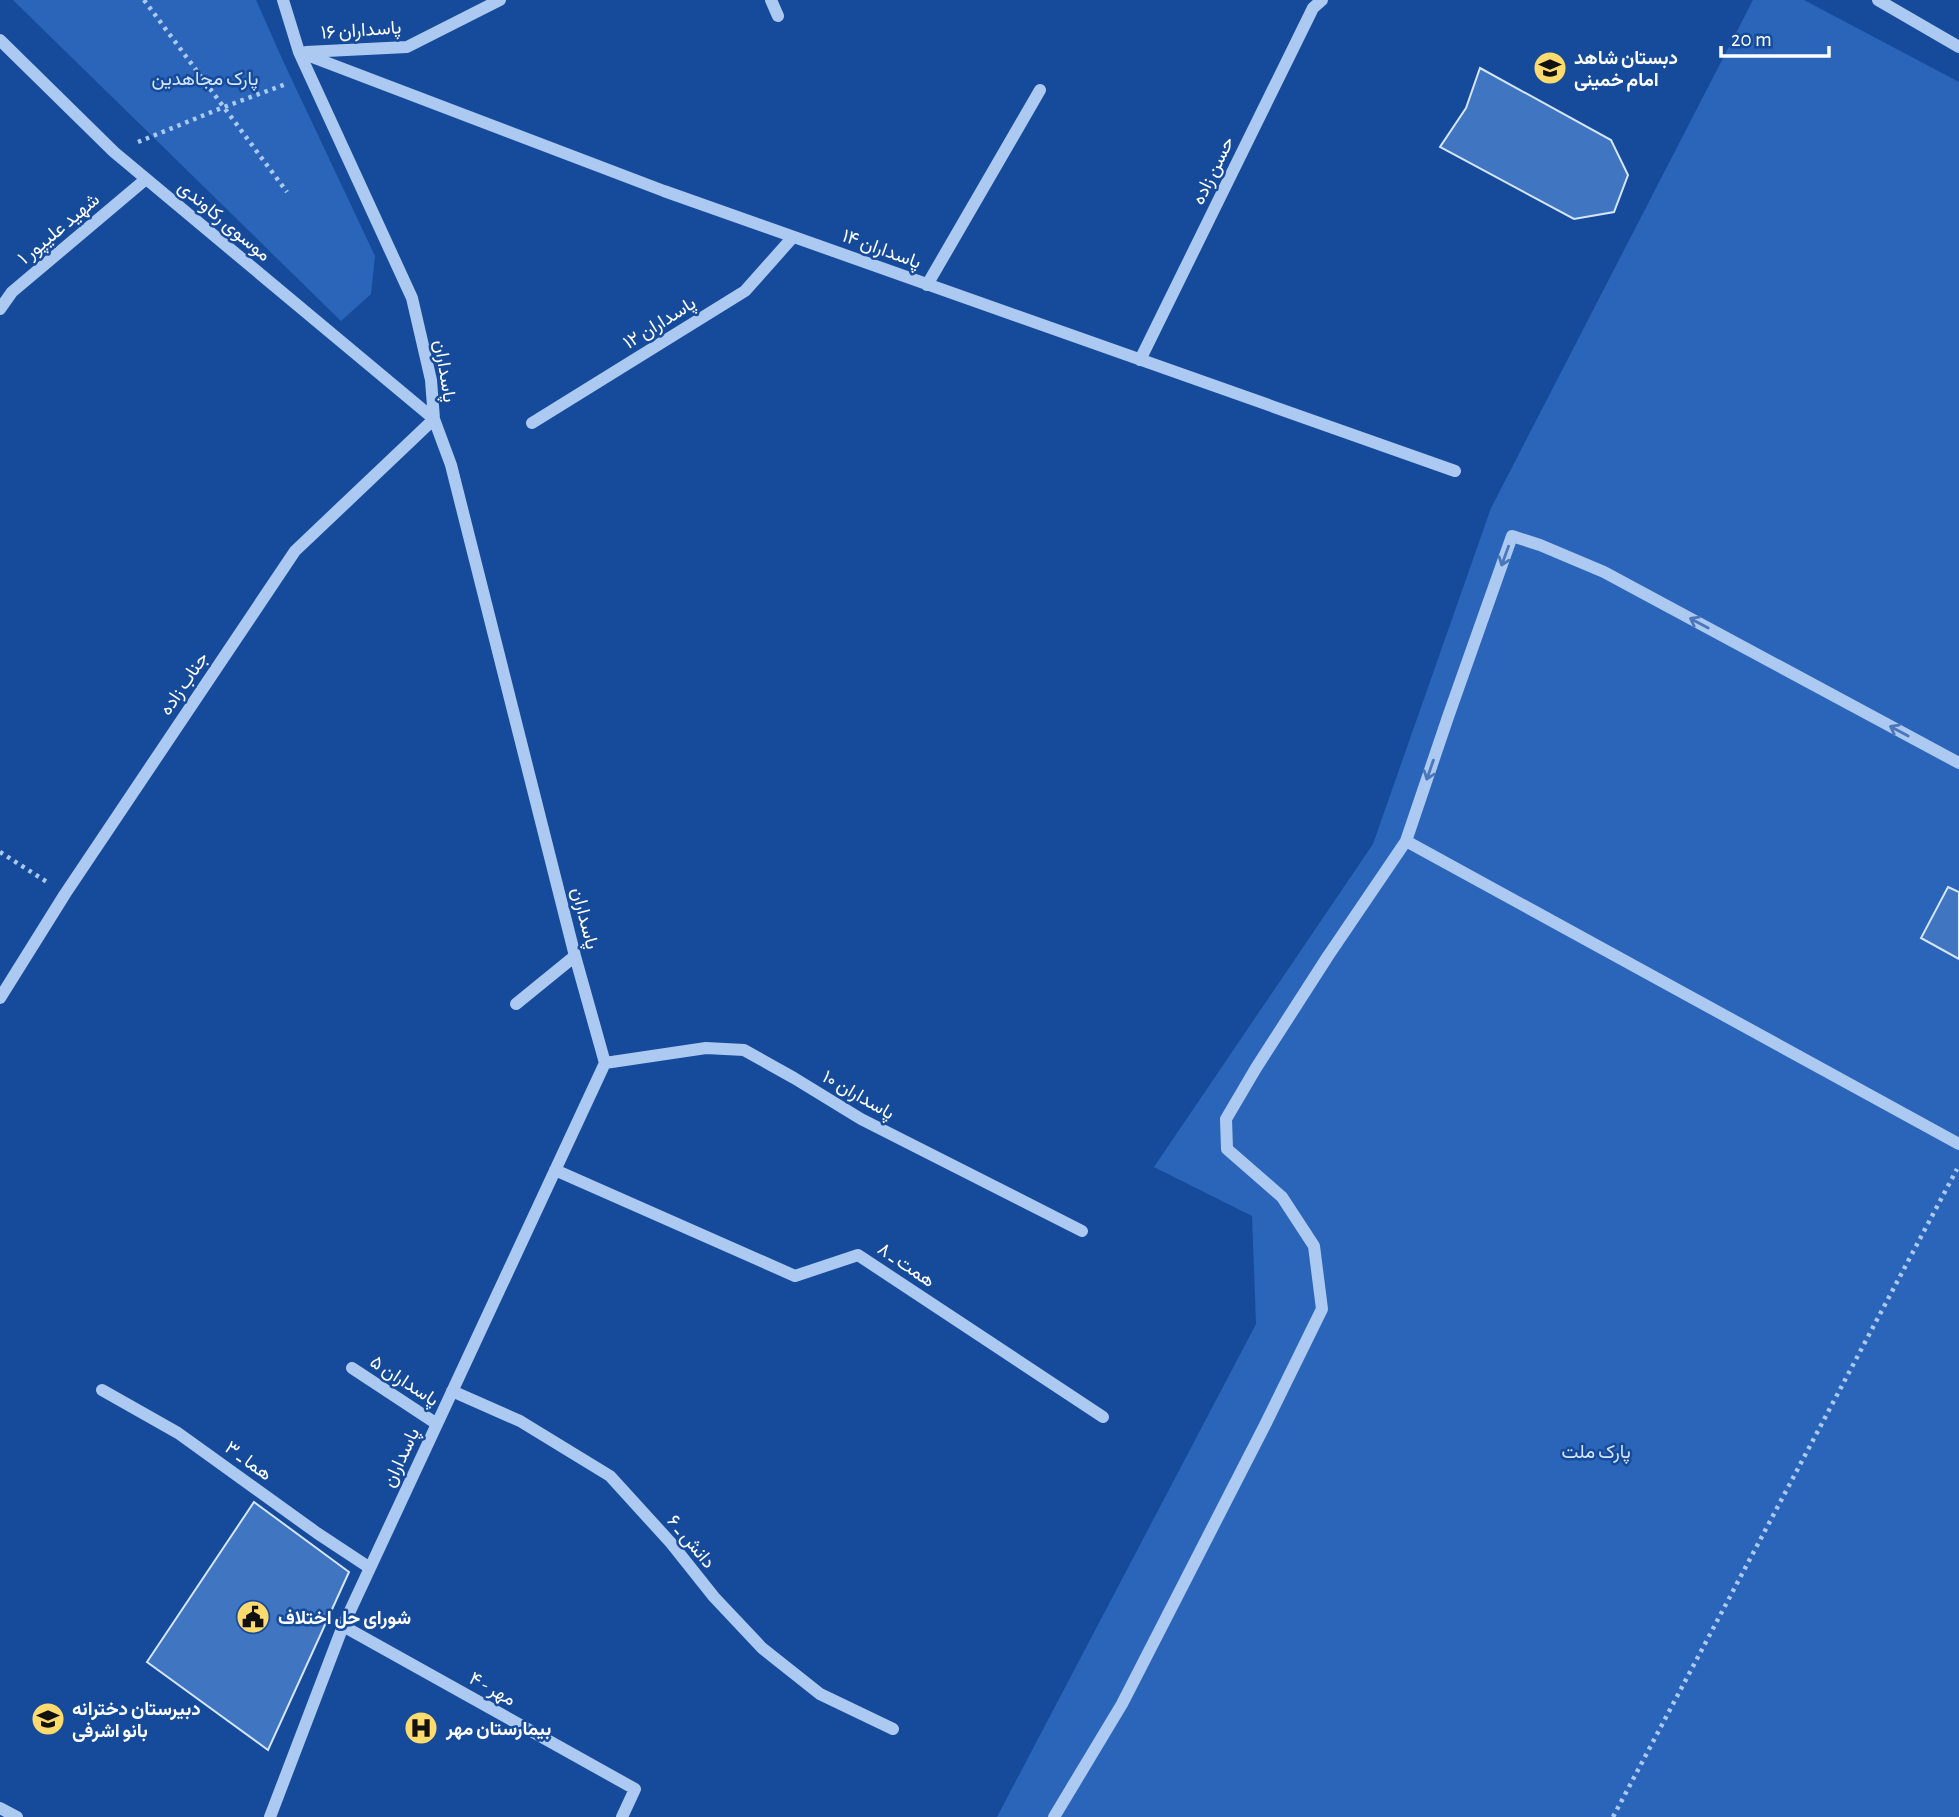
<svg xmlns="http://www.w3.org/2000/svg" width="1959" height="1817" viewBox="0 0 1959 1817" font-family="'Alegreya Sans',Vazirmatn,sans-serif">
  <style>
    .green { fill: #2a65b9 }
    .building { fill: #3f75c1; stroke: #d4e5fd; stroke-width: 2 }
    .lines { fill: none; stroke-linecap: round; stroke-linejoin: round }
    .path { stroke: #acc9f2; stroke-width: 4.5; stroke-dasharray: 3.5 5; stroke-linecap: butt }
    .minor { stroke: #acc9f2; stroke-width: 12 }
    .oneway { stroke: #4a77b9 }
    .labels { text-anchor: middle; stroke-width: 5; stroke-linejoin: round; paint-order: stroke }
    .street-label { font-size: 19px; fill: #fff; stroke: #164b9b }
    .poi-label { font-size: 19px; font-weight: bold; fill: #fff; stroke: #164b9b; text-anchor: start }
    .park-label { font-size: 19px; fill: #d4e5fd; stroke: #164b9b }
  </style>
  <rect width="100%" height="100%" fill="#164b9b"/>
  <path class="green" d="M13,0H256L284,63L375,256L371,294L341,321Z
    M1753,0H1804L1959,82V1817H997L1256,1324L1252,1216L1154,1167L1373,844L1491,508Z"/>
  <path class="building" d="M1480,68L1611,140L1628,175L1614,212L1574,219L1440,147L1466,108Z
    M1948,887L1959,892V959L1921,938Z
    M254,1502L349,1572L268,1750L147,1662Z"/>
  <g class="lines">
    <path class="path" d="M144,0L287,192
      M138,142L224,107L286,84
      M0,852L47,882
      M1613,1817L1957,1169"/>
    <path class="minor" d="M771,0L778,16
      M1878,0L1959,47
      M0,40L114,152L434,419L295,551L65,894L0,998
      M299,52L664,191L1455,471
      M306,52L407,47L500,0
      M927,285L1040,90
      M0,309L12,292L146,179
      M1140,360L1313,8L1322,0
      M532,423L745,291L793,237
      M1406,841L1959,1144
      M516,1004L575,956
      M605,1063L706,1048L744,1050L794,1078L861,1119L1082,1231
      M555,1170L795,1276L858,1255L1103,1417
      M352,1368L437,1424
      M102,1390L178,1433L317,1533L370,1568
      M452,1391L520,1421L610,1476L671,1543L714,1597L762,1648L820,1694L893,1729
      M343,1626L635,1789L622,1817
      M0,1808L17,1817
      M270,1817L343,1626L605,1063L575,956L451,465L434,419L431,380L412,298L299,52L283,0
      M1054,1817L1122,1704L1265,1425L1322,1309L1314,1246L1282,1197L1227,1149L1226,1119L1256,1068L1328,956L1406,841L1448,717L1512,536L1540,545L1604,572L1959,763"/>
  </g>
  <defs><path id="oneway-shaft" d="M-6 0H5M1.5-3L5.5 0L1.5 3" fill="none" stroke-width="1.6" stroke-linecap="round" stroke-linejoin="round" transform="scale(1.75)"/></defs>
  <g class="oneway">
    <use href="#oneway-shaft" transform="translate(1505 556) rotate(110)"/>
    <use href="#oneway-shaft" transform="translate(1699 623) rotate(-152)"/>
    <use href="#oneway-shaft" transform="translate(1899 731) rotate(-152)"/>
    <use href="#oneway-shaft" transform="translate(1430 770) rotate(109)"/>
  </g>
  <defs>
    <symbol id="school-disc" viewBox="-11 -11 22 22"><circle r="9.5" fill="#ffda6d" stroke="#164b9b"/><path d="M0-5L7-2L0 1L-7-2ZM-4 1L0 2.5L4 1V4Q0 6-4 4Z" fill="#111"/></symbol>
    <symbol id="civic-disc" viewBox="-11 -11 22 22"><circle r="9.5" fill="#ffda6d" stroke="#164b9b"/><path d="M-.6-6.5H3V-4.5H.6V-3L4-1V1h2V6H-6V1h2V-1L-.6-3ZM-1.2 2.5V6h2.4V2.5Z" fill="#111"/></symbol>
    <symbol id="hospital-disc" viewBox="-11 -11 22 22"><circle r="9.5" fill="#ffda6d" stroke="#164b9b"/><path d="M-5-5h3v3.5h4V-5h3V5h-3V1.5h-4V5h-3Z" fill="#111"/></symbol>
  </defs>
  <g fill-rule="evenodd">
    <use href="#school-disc" x="1531" y="49" width="38" height="38"/>
    <use href="#civic-disc" x="234" y="1598" width="38" height="38"/>
    <use href="#school-disc" x="29" y="1700" width="38" height="38"/>
    <use href="#hospital-disc" x="402" y="1709" width="38" height="38"/>
  </g>
  <g class="labels">
    <g class="street-label">
      <text transform="translate(361 29) rotate(-4)" y="7">پاسداران ۱۶</text>
      <text transform="translate(1212 170) rotate(-64)" y="7">حسن زاده</text>
      <text transform="translate(225 220) rotate(40)" y="7">موسوی رکاوندی</text>
      <text transform="translate(58 228) rotate(-40)" y="7">شهید علیپور ۱</text>
      <text transform="translate(882 248) rotate(20)" y="7">پاسداران ۱۴</text>
      <text transform="translate(659 322) rotate(-32)" y="7">پاسداران ۱۲</text>
      <text transform="translate(446 371) rotate(81)" y="7">پاسداران</text>
      <text transform="translate(183 683) rotate(-56)" y="7">جناب زاده</text>
      <text transform="translate(586 918) rotate(76)" y="7">پاسداران</text>
      <text transform="translate(859 1094) rotate(30)" y="7">پاسداران ۱۰</text>
      <text transform="translate(907 1264) rotate(34)" y="7">همت ـ ۸</text>
      <text transform="translate(405 1380) rotate(33)" y="7">پاسداران ۵</text>
      <text transform="translate(400 1457) rotate(-65)" y="7">پاسداران</text>
      <text transform="translate(249 1460) rotate(36)" y="7">هما ـ ۳</text>
      <text transform="translate(692 1541) rotate(50)" y="7">دانش ـ ۶</text>
      <text transform="translate(493 1688) rotate(29)" y="7">مهر - ۴</text>
    </g>
    <g class="poi-label">
      <text x="1574" y="64">دبستان شاهد<tspan x="1574" dy="22">امام خمینی</tspan></text>
      <text x="278" y="1624">شورای حل اختلاف</text>
      <text x="72" y="1715">دبیرستان دخترانه<tspan x="72" dy="22">بانو اشرفی</tspan></text>
      <text x="446" y="1735">بیمارستان مهر</text>
    </g>
    <g class="park-label">
      <text x="205" y="85">پارک مجاهدین</text>
      <text x="1596" y="1458">پارک ملت</text>
    </g>
  </g>
  <path d="M1721 46v10h108v-10" fill="none" stroke="#ffffff" stroke-width="3.5"/>
  <text x="1731" y="46" font-size="21" fill="#ffffff" stroke="#164b9b" stroke-width="5" paint-order="stroke">20 m</text>
</svg>
